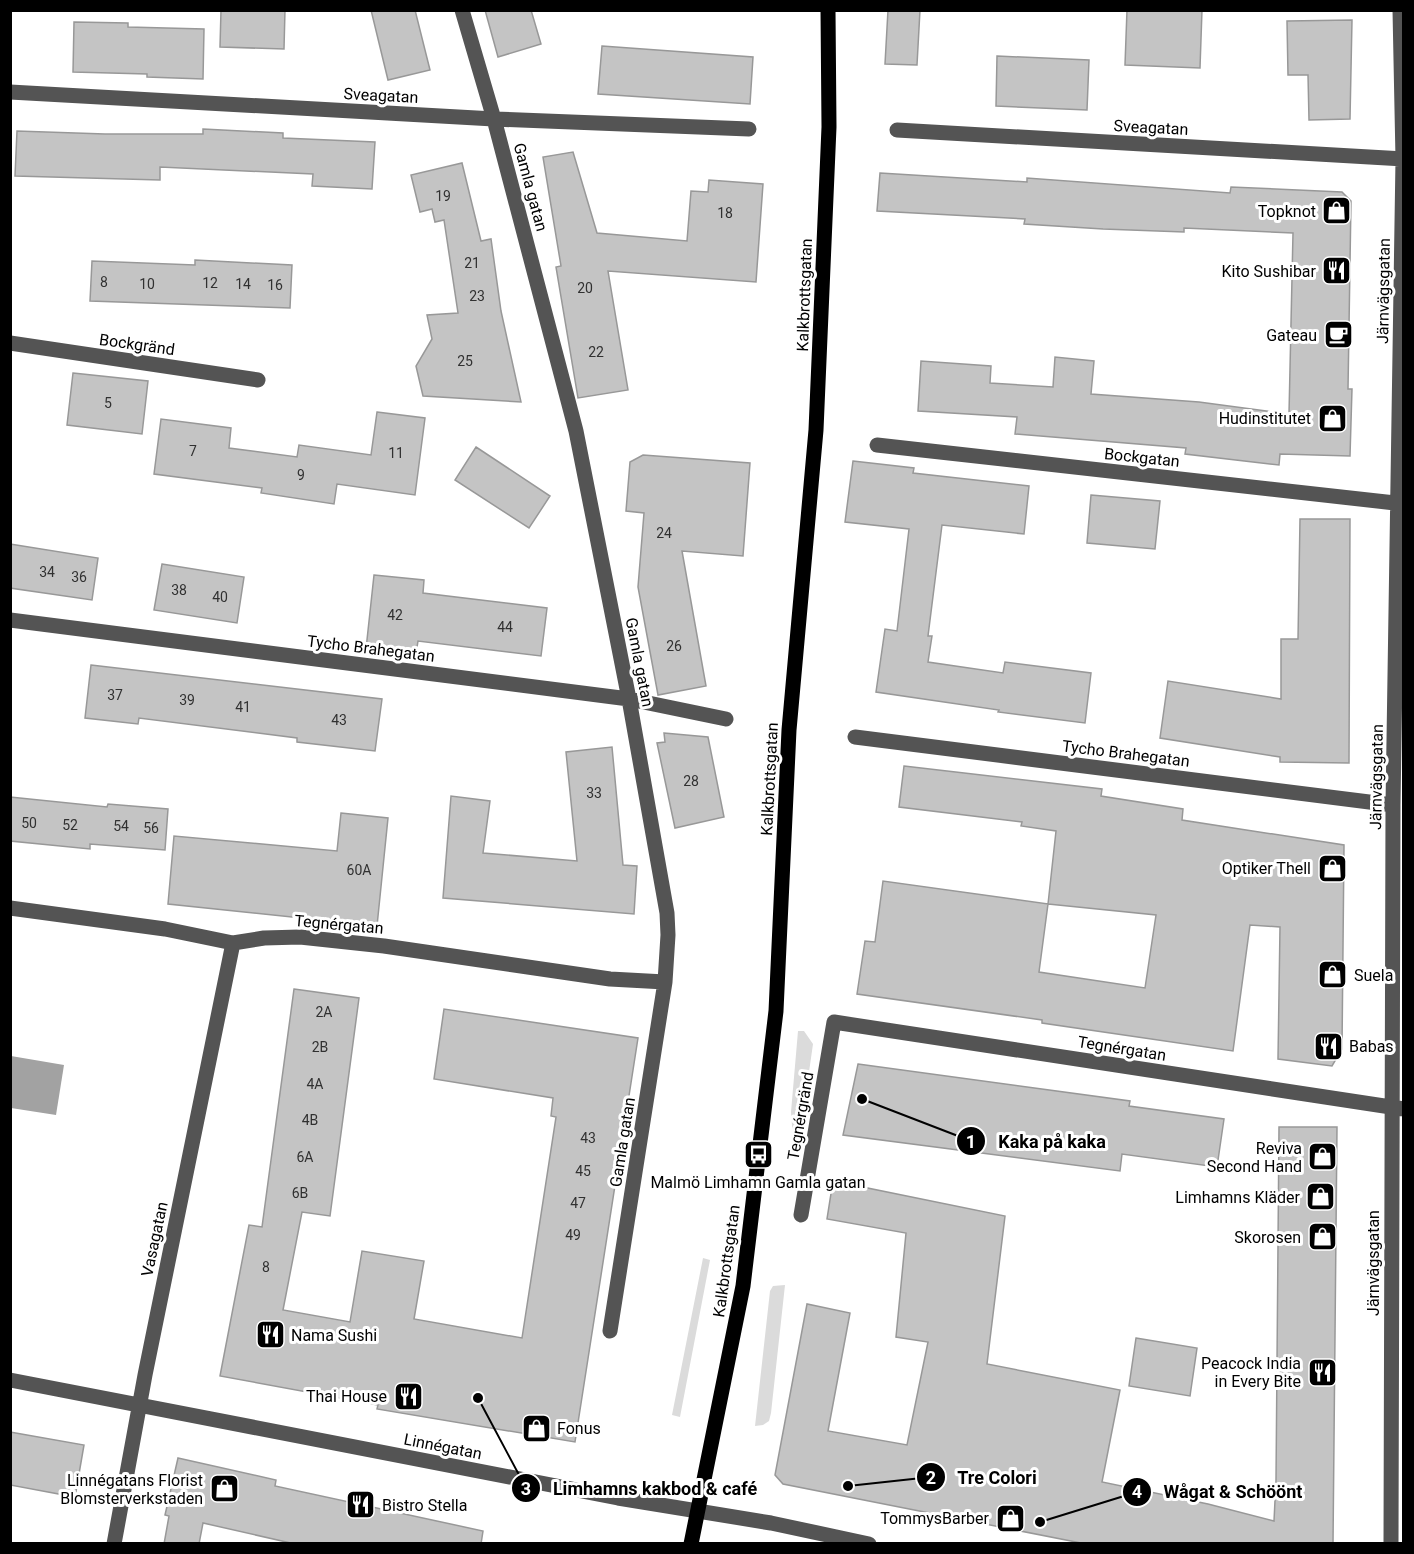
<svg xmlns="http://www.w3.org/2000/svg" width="1414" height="1554" viewBox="0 0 1414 1554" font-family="Roboto,sans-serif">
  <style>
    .green { fill: #dbdbdb }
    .water { fill: #a2a2a2 }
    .building { fill: #c4c4c4; stroke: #989898; stroke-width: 1.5; fill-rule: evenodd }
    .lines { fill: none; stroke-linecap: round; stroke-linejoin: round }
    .minor { stroke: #545454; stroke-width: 15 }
    .major { stroke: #000; stroke-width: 15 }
    .labels { text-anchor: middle; stroke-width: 6; stroke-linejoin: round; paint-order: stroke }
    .number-label { font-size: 14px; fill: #313131 }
    .street-label { font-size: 16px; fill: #000; stroke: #fff }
    .poi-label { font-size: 16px; fill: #000; stroke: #fff; text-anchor: end }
    .leader { fill: none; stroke: #000; stroke-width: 2 }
    .callout-dot { fill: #000; stroke: #fff; stroke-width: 2 }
    .mark-label { font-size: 18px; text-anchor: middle; font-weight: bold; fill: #fff }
    .callout-label { font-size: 18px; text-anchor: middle; font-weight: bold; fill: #000; stroke: #fff; stroke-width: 6; stroke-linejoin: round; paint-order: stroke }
  </style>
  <rect width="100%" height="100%" fill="#fff"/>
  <path class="green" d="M798,1031H804L813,1044L804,1107L802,1139H793L791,1112Z
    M703,1258L710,1260L680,1417L672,1415Z
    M785,1285L771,1413L769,1421L763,1425L755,1426L770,1291L773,1286Z"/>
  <path class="water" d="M11,1056L64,1065L56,1115L11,1108Z"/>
  <path class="building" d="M221,10H285L284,49L220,47Z
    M371,10H415L430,70L388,80Z
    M485,10H531L541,44L498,57Z
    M888,10H920L917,65L885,64Z
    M1127,10H1202L1200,68L1125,65Z
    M1352,20L1350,119L1309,120L1308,75H1288L1287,21Z
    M74,22L128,23V27L204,29L203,79L147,77V74L73,72Z
    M602,46L753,57L750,104L598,94Z
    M997,56L1089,60L1087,110L996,106Z
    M203,129L283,133V138L375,142L372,189L312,186L313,174L160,167V180L15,176L17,131L105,134H203Z
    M573,152L597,233L687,241L691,191L708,192L709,180L763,184L756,282L608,271L628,390L578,398L556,267L561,266L543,157Z
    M462,163L481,241L491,239L501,311L521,402L423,396L416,366L432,339L427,315L458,313L444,220L435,222L432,209L420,212L411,175Z
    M880,173L1027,182V178L1230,193L1231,187L1342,192L1351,201L1348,389H1352L1350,456L1280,454L1279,465L1185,454L1186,448L1015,434L1017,417L918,411L921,361L991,366L990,383L1053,387L1055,357L1094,361L1091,394L1199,402L1289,414L1293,233L1184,228V232L1103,229L1024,224L1025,219L877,211Z
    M195,260L292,265L290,308L90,301L92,261L195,265Z
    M73,373L148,381L142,434L67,425Z
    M377,412L425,418L415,495L337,484L334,504L261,493L262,488L154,474L161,419L231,428L229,448L297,457L299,445L371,455Z
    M476,447L550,496L529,528L455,480Z
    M643,455L750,463L743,556L682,551L706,686L658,695L638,587L644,513L626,511L630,462Z
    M853,461L914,468L913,473L1029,486L1024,534L942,525L928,636H932L928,662L1003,673L1005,662L1091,673L1085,723L998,712L999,710L876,692L885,629L897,631L909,529L845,522Z
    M1091,495L1160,501L1155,549L1087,543Z
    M1300,519H1350L1349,763L1280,762V757L1160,738L1168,681L1281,699V639H1298Z
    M10,544L98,558L92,600L10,588Z
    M162,564L244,577L237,623L154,610Z
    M374,575L424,580L423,593L547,608L541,656L418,641L416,654L366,649Z
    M91,665L382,699L375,751L297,742V738L139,718L138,724L85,718Z
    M664,733L708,737L724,817L675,828L657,743L665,742Z
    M612,747L623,865L637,866L634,914L443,898L451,796L490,801L483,853L577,861L566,752Z
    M904,766L1102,789L1101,796L1183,809L1182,820L1344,845L1342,1049L1332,1066L1278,1059L1280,927L1250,925L1233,1051L1042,1023V1020L857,994L865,941L875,942L883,881L1048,904L1056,831L1021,826L1022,822L899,807ZM1048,904L1156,915L1145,988L1039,972Z
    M10,797L107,807L108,804L168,809L165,850L90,844V849L10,841Z
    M341,813L388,818L377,926L168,904L174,836L337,851Z
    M294,989L359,998L330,1216L302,1212L283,1310L350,1322L362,1251L424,1261L414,1319L522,1338L556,1117L551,1116L553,1098L434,1079L444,1009L638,1038L575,1442L377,1409L378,1405L220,1376L249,1225L262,1227Z
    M858,1064L1130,1101L1129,1106L1224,1119L1217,1167L1122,1154L1120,1171L843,1135Z
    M1279,1127H1337L1333,1544H1086L783,1484L775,1475L807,1304L850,1313L828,1431L907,1445L928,1342L896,1337L906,1233L827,1219L833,1181L1005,1216L987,1364L1120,1390L1102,1482L1208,1504L1274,1521L1276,1480Z
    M1136,1338L1197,1348L1190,1396L1129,1386Z
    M10,1432L84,1445L75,1497L10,1485Z
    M178,1458L276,1480L275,1486L483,1531L481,1544H295L203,1523L199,1544H164L169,1516L165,1515Z"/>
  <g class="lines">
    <path class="minor" d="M462,10L494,119L576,431L629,699L667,913L668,935L665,982L610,1331
      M10,92L494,119L749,129
      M897,130L1404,159
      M10,343L258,380
      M877,445L1404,504
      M10,620L629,699L726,719
      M855,737L1393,805
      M10,908L165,929L233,943L264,938L300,937L384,946L610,979L665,982
      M801,1215L834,1022L1404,1109
      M10,1380L618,1498L771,1523L869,1544
      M114,1544L145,1375L233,943
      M1391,1544L1393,805L1403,159L1400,10"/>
    <path class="major" d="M691,1544L743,1286L776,1011L789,730L816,430L829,127L828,10"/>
  </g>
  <defs>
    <symbol id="shop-square" viewBox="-11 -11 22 22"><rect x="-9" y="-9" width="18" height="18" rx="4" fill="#000" stroke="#fff"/><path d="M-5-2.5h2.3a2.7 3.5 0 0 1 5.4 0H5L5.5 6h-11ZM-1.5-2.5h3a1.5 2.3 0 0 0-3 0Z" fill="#fff"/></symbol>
    <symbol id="restaurant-square" viewBox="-11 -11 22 22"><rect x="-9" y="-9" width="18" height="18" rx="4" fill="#000" stroke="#fff"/><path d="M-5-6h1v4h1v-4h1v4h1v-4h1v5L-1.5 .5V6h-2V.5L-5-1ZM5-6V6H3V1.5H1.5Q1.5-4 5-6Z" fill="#fff"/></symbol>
    <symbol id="cafe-square" viewBox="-11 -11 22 22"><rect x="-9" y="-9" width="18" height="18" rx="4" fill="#000" stroke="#fff"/><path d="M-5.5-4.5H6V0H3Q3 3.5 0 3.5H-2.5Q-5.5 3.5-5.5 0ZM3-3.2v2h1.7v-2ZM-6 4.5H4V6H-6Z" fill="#fff"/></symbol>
    <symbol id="bus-square" viewBox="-11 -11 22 22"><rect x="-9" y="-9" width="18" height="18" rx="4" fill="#000" stroke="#fff"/><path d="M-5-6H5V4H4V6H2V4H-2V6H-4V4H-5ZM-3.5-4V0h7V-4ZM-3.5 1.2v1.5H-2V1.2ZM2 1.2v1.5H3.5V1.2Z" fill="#fff"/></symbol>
  </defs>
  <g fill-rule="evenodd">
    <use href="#shop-square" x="1320" y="194" width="33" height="33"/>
    <use href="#restaurant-square" x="1320" y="254" width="33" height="33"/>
    <use href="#cafe-square" x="1322" y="318" width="33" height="33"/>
    <use href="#shop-square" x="1316" y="402" width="33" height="33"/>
    <use href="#shop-square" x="1316" y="852" width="33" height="33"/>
    <use href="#shop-square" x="1316" y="958" width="33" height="33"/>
    <use href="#restaurant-square" x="1312" y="1030" width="33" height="33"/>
    <use href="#bus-square" x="742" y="1138" width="33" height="33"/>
    <use href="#shop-square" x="1306" y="1140" width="33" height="33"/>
    <use href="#shop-square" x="1304" y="1180" width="33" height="33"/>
    <use href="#shop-square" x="1306" y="1220" width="33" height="33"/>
    <use href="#restaurant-square" x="254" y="1318" width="33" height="33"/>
    <use href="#restaurant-square" x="1306" y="1356" width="33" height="33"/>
    <use href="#restaurant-square" x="392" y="1380" width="33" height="33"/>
    <use href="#shop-square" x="520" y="1412" width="33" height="33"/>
    <use href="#shop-square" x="208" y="1472" width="33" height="33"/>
    <use href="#restaurant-square" x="344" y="1488" width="33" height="33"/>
    <use href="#shop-square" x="994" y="1502" width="33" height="33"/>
  </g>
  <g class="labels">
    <g class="number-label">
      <text x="443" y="201">19</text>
      <text x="725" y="218">18</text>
      <text x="472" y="268">21</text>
      <text x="104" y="287">8</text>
      <text x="210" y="288">12</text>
      <text x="147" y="289">10</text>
      <text x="243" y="289">14</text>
      <text x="275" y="290">16</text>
      <text x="585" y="293">20</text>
      <text x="477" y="301">23</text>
      <text x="596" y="357">22</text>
      <text x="465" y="366">25</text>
      <text x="108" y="408">5</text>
      <text x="193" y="456">7</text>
      <text x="396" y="458">11</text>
      <text x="301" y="480">9</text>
      <text x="664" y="538">24</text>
      <text x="47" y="577">34</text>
      <text x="79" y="582">36</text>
      <text x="179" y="595">38</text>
      <text x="220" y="602">40</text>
      <text x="395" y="620">42</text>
      <text x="505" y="632">44</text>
      <text x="674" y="651">26</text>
      <text x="115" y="700">37</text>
      <text x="187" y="705">39</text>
      <text x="243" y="712">41</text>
      <text x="339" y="725">43</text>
      <text x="691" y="786">28</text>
      <text x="594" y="798">33</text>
      <text x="29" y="828">50</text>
      <text x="70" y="830">52</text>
      <text x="121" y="831">54</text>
      <text x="151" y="833">56</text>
      <text x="359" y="875">60A</text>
      <text x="324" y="1017">2A</text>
      <text x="320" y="1052">2B</text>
      <text x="315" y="1089">4A</text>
      <text x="310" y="1125">4B</text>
      <text x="588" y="1143">43</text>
      <text x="305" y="1162">6A</text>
      <text x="583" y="1176">45</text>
      <text x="300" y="1198">6B</text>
      <text x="578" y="1208">47</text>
      <text x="573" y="1240">49</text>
      <text x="266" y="1272">8</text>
    </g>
    <g class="street-label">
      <text transform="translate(381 95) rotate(3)" y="6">Sveagatan</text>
      <text transform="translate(1151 127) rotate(3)" y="6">Sveagatan</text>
      <text transform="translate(531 187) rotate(75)" y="6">Gamla gatan</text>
      <text transform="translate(1383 291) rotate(-89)" y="6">Järnvägsgatan</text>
      <text transform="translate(804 295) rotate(-88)" y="6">Kalkbrottsgatan</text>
      <text transform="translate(137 344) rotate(8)" y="6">Bockgränd</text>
      <text transform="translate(1142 457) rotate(6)" y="6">Bockgatan</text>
      <text transform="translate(371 648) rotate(7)" y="6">Tycho Brahegatan</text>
      <text transform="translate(640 662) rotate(79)" y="6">Gamla gatan</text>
      <text transform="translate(1126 753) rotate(7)" y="6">Tycho Brahegatan</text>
      <text transform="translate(1376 777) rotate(-89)" y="6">Järnvägsgatan</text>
      <text transform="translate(769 779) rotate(-87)" y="6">Kalkbrottsgatan</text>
      <text transform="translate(339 924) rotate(5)" y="6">Tegnérgatan</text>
      <text transform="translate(1122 1048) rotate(9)" y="6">Tegnérgatan</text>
      <text transform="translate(800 1116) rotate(-80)" y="6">Tegnérgränd</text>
      <text transform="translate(622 1142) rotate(-81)" y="6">Gamla gatan</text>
      <text transform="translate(154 1239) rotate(-78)" y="6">Vasagatan</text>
      <text transform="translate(726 1261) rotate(-82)" y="6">Kalkbrottsgatan</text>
      <text transform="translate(1373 1263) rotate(-90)" y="6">Järnvägsgatan</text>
      <text transform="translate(443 1446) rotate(11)" y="6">Linnégatan</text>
    </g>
    <g class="poi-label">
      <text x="1316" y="217">Topknot</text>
      <text x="1316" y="277">Kito Sushibar</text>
      <text x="1317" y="341">Gateau</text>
      <text x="1311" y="424">Hudinstitutet</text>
      <text x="1311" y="874">Optiker Thell</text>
      <text x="1354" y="981" text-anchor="start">Suela</text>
      <text x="1349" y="1052" text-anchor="start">Babas</text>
      <text x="1302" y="1154">Reviva<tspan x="1302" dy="18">Second Hand</tspan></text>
      <text x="758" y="1188" text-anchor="middle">Malmö Limhamn Gamla gatan</text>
      <text x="1300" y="1203">Limhamns Kläder</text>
      <text x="1301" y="1243">Skorosen</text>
      <text x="291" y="1341" text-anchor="start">Nama Sushi</text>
      <text x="1301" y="1369">Peacock India<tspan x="1301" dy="18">in Every Bite</tspan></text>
      <text x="387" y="1402">Thai House</text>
      <text x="557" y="1434" text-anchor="start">Fonus</text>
      <text x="203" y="1486">Linnégatans Florist<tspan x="203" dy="18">Blomsterverkstaden</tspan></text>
      <text x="382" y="1511" text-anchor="start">Bistro Stella</text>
      <text x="989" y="1524">TommysBarber</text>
    </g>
  </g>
  <path class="leader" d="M862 1099L971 1141M848 1486L931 1477M478 1398L526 1488M1040 1522L1137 1492"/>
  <g class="callout-dot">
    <circle cx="862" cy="1099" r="6"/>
    <circle cx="848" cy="1486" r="6"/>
    <circle cx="478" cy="1398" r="6"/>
    <circle cx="1040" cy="1522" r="6"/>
    <circle cx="971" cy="1141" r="15"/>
    <circle cx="931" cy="1477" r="15"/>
    <circle cx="526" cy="1488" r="15"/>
    <circle cx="1137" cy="1492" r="15"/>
  </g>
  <g class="mark-label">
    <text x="971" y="1148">1</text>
    <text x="931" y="1484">2</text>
    <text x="526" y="1495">3</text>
    <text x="1137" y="1498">4</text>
  </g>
  <g class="callout-label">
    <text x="1052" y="1148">Kaka på kaka</text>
    <text x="997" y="1484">Tre Colori</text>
    <text x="655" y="1495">Limhamns kakbod &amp; café</text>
    <text x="1233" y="1498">Wågat &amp; Schöönt</text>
  </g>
  <rect width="1414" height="1554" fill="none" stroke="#000000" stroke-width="24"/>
</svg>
